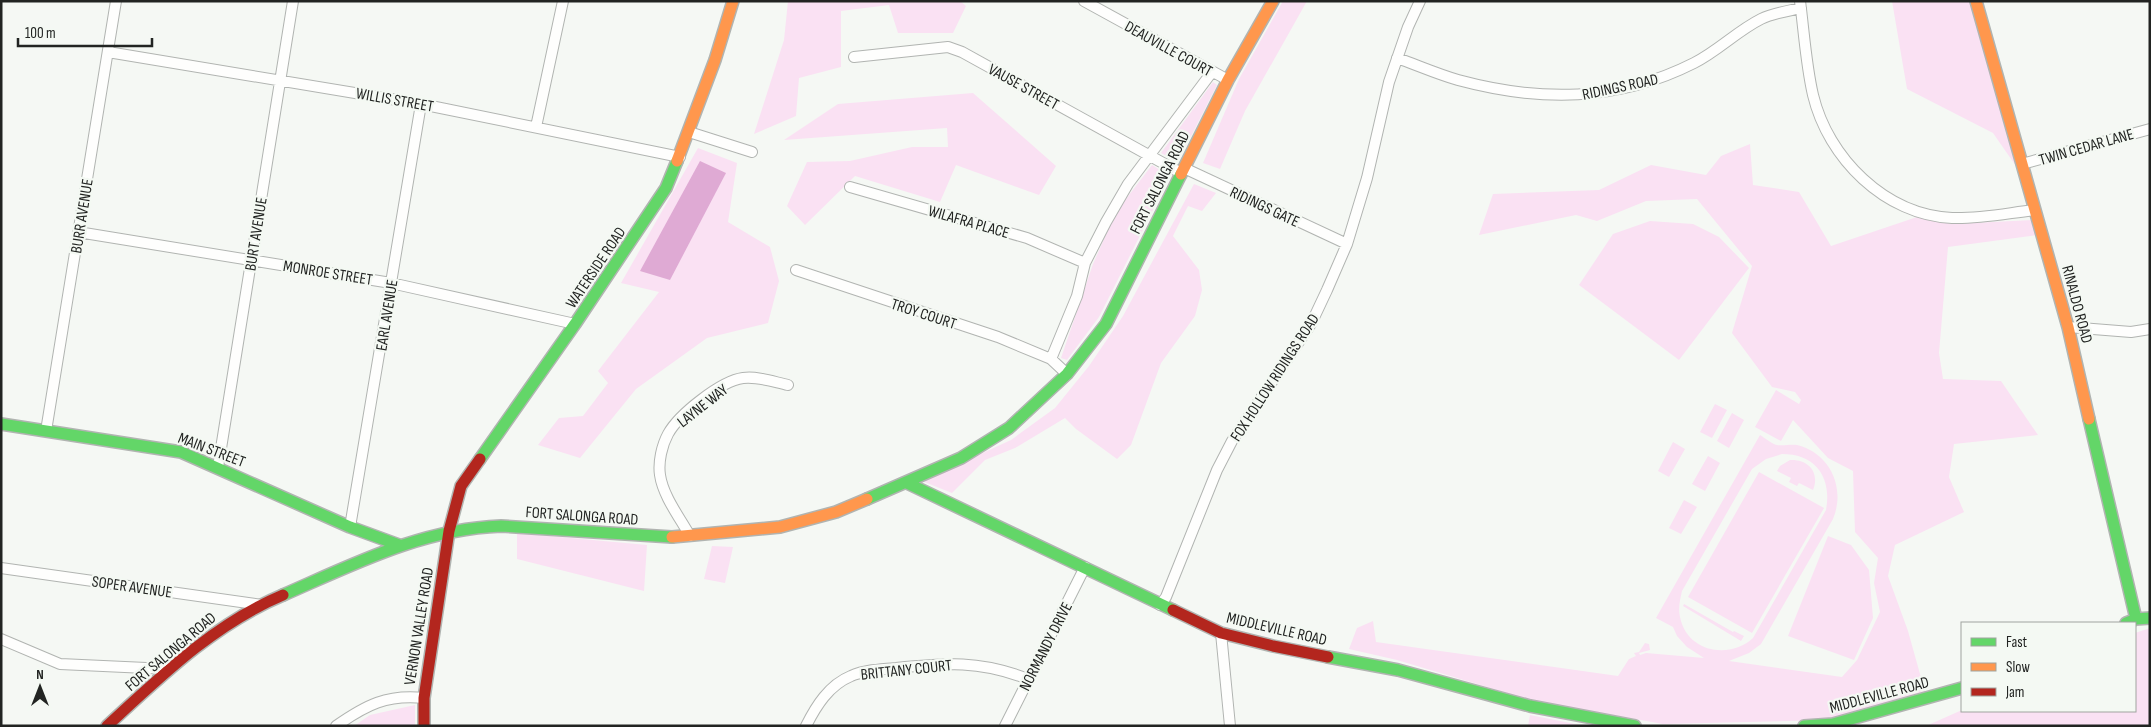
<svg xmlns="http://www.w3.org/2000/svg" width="2151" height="727" viewBox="0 0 2151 727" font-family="'Sofia Sans Condensed',sans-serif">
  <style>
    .green { fill: #fae1f3; fill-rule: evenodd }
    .water { fill: #dfaad4 }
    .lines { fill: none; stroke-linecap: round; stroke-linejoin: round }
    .street-casing { stroke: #b1b4b1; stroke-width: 12 }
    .fast-casing { stroke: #b1b4b1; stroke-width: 14 }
    .slow-casing { stroke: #b1b4b1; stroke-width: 14 }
    .jam-casing { stroke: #b1b4b1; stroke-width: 14 }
    .street { stroke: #fefefd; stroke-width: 10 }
    .fast { stroke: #63d668; stroke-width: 11 }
    .slow { stroke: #ff974d; stroke-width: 11 }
    .jam { stroke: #b3261e; stroke-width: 11 }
    .labels { text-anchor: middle; stroke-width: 4.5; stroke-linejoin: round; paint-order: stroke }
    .street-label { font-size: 16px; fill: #222422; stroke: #f4f9f3 }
  </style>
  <rect width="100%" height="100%" fill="#f5f8f4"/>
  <path class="green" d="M788,1H960L966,6L953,33H898L889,5L841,11V67L799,78L796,116L754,134L784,40Z
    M1283,1H1307L1245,111L1220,169L1203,163L1239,79Z
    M1892,1H1971L2018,169L1993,133L1907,89Z
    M1213,82L1217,85L1178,162L1161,153Z
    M973,93L1056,166L1039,195L956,165L940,202L855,176L805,225L787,206L807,162L850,161L912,147H948L947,128L784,140L838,104Z
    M1750,144L1753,185L1799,192L1831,246L1917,217L1952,224L2033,220L2038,235L1948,247L1939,353L1943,379L2001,381L2038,435L1954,444L1949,477L1964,512L1895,545L1888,576L1908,631L1925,692L1830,720L1663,724L1530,700L1397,660L1349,649L1357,628L1373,621L1376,642L1618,676L1629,659L1636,656L1634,653L1639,652L1645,643L1649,644L1650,650L1639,653L1640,655L1646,653L1704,658L1687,647L1677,636L1673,627L1656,618L1760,435C1765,438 1772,444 1777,445C1784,446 1791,444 1797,445C1830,453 1846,488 1833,519L1761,644L1749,653L1729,661L1842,677L1857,660L1880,612L1874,583L1878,558L1855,532L1853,471L1828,458L1793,420L1781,441L1755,427L1776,390L1799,404L1801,400L1795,392L1772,387L1732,333L1752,266L1697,199L1646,201L1597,221L1576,215L1479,235L1493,194L1599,190L1651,165L1706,175L1721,156ZM1782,454C1817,454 1832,479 1826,510L1753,638C1729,660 1687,652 1680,617C1678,608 1680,600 1682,591L1752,469L1766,459Z
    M698,148L737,163L728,222L770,247L779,281L768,323L707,338L636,389L580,458L538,445L559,418L583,416L608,383L598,371L659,292L621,283Z
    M1152,165L1170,176L1099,317L1067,360L1061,358L1093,264L1116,212Z
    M1194,184L1216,193L1202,211L1188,206L1173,236L1199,270L1202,290L1195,316L1161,363L1131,445L1117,459L1076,429L1065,418L1015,448L985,460L952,493L922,481L1011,440L1055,408L1089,366L1123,316Z
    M1650,221L1693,224L1719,237L1749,268L1679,360L1579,285L1613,234Z
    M1715,404L1727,410L1712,438L1700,432Z
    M1732,413L1744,420L1729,448L1717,441Z
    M1673,442L1685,449L1669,477L1658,471Z
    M1708,456L1720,463L1705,491L1692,484Z
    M1790,460C1809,459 1820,473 1813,490L1799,483L1797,486L1789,482L1791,478L1777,471L1780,466Z
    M1759,472L1824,508L1752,633L1688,597Z
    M1684,500L1697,507L1681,534L1669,528Z
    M517,533L647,545L644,591L517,559Z
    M1828,536L1851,545L1869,570L1873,618L1854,660L1788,636Z
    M712,546L733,547L725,583L704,579Z
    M1684,604L1733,632L1734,631L1744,636L1741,641L1683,606Z
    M2150,628V726H1926L1962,710L2135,711V633Z
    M415,705V726H354L370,715Z
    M1530,715L1585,726H1528Z"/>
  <path class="water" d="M700,161L726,173L670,280L640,271Z"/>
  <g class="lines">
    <defs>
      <path id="street" d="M1084,1L1228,80
        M1800,1C1804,32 1806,65 1813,95C1828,158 1885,215 1952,218C1980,219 2008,213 2035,210
        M108,52L421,104L680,157
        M854,57L948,47L962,52L1181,173
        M1397,58C1417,65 1437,74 1458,80C1540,102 1617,102 1694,63C1718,51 1737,31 1761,19C1773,13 1788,11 1801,8
        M536,127L563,1
        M689,132L752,152
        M2022,164L2150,129
        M1184,168L1347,244
        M850,187L1027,238L1085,263
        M78,232L391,283L575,324
        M796,270L998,337L1051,359
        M2068,327L2131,332L2150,329
        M1067,374L1051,359L1077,296L1085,263L1106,222L1128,184L1212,72
        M46,431L116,1
        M218,467L293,1
        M350,527L421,104
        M690,536C680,518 663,496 660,475C658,462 662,445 668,434C679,414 721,381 743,378C758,376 774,382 788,385
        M1,568L262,605
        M1160,605L1166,597L1217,470L1232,441L1311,324L1327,290L1347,244L1367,178L1389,82L1408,27L1420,1
        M1221,633L1230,726
        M1,639L60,664L168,669
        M336,726C366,705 387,694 424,698
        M806,726C816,706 829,685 851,676C864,670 882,669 896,668C947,663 979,660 1028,679
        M1005,726L1085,567"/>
      <path id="fast" d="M2089,419L2136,619
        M1,424L181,452L350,527L399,545
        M480,459L575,324L666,188L677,161
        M907,483L1173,610
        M867,499L961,458L1009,428L1067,374L1106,324L1181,174
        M283,595C354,564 422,529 501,526L672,537
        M2126,623L2136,619L2150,618
        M1328,657L1398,670L1530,706L1635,726
        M1804,726L1833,724L1962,688"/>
      <path id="slow" d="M1976,1L2068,327L2089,419
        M677,161L715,60L733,1
        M1181,174L1228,80L1273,1
        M672,537L780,527L836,512L867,499"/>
      <path id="jam" d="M1173,610L1221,633L1273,646L1328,657
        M107,726C161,676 214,624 283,595
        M424,726V698L449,531L461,486L480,459"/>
    </defs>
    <use href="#street" class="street-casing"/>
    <use href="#fast" class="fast-casing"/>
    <use href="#slow" class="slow-casing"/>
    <use href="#jam" class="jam-casing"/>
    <use href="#street" class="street"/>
    <use href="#fast" class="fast"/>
    <use href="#slow" class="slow"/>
    <use href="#jam" class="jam"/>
  </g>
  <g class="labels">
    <g class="street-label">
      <text transform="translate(1169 48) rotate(29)" y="6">DEAUVILLE COURT</text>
      <text transform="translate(1024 86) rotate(29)" y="6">VAUSE STREET</text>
      <text transform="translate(1620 86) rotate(-12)" y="6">RIDINGS ROAD</text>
      <text transform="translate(395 99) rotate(10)" y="6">WILLIS STREET</text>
      <text transform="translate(2086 146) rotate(-16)" y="6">TWIN CEDAR LANE</text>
      <text transform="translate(1159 182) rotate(-63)" y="6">FORT SALONGA ROAD</text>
      <text transform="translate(1265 206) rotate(25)" y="6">RIDINGS GATE</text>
      <text transform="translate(81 216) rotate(-81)" y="6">BURR AVENUE</text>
      <text transform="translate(969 221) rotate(16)" y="6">WILAFRA PLACE</text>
      <text transform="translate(255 234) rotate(-81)" y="6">BURT AVENUE</text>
      <text transform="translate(595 267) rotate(-56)" y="6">WATERSIDE ROAD</text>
      <text transform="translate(328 272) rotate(9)" y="6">MONROE STREET</text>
      <text transform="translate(2078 304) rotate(75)" y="6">RINALDO ROAD</text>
      <text transform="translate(924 313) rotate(18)" y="6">TROY COURT</text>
      <text transform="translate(386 315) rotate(-81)" y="6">EARL AVENUE</text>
      <text transform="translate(1274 377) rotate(-57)" y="6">FOX HOLLOW RIDINGS ROAD</text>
      <text transform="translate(702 405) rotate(-38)" y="6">LAYNE WAY</text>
      <text transform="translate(212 449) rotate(21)" y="6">MAIN STREET</text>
      <text transform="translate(582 515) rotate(4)" y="6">FORT SALONGA ROAD</text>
      <text transform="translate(132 586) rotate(8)" y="6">SOPER AVENUE</text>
      <text transform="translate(418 626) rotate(-81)" y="6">VERNON VALLEY ROAD</text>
      <text transform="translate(1277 628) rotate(13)" y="6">MIDDLEVILLE ROAD</text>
      <text transform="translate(1045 646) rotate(-63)" y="6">NORMANDY DRIVE</text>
      <text transform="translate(170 651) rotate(-40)" y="6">FORT SALONGA ROAD</text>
      <text transform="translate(906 669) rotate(-6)" y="6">BRITTANY COURT</text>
      <text transform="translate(1879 694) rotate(-15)" y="6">MIDDLEVILLE ROAD</text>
    </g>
  </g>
  <rect width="2151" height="727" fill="none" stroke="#222422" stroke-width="5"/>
  <rect x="1961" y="622" width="175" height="90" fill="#f4f9f3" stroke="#a0a49f"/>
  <rect x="1971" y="638" width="25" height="8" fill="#63d668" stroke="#a0a49f"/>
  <text x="2006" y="647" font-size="15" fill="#222422">Fast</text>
  <rect x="1971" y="663" width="25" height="8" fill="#ff974d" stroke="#a0a49f"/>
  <text x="2006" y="672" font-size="15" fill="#222422">Slow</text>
  <rect x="1971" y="688" width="25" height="8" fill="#b3261e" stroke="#a0a49f"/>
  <text x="2006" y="697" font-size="15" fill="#222422">Jam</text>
  <g transform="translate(40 687)" stroke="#f4f9f3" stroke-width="4" paint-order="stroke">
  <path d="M0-4L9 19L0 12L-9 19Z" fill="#222422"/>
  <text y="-8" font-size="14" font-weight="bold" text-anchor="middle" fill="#222422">N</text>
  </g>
  <path d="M18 38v8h134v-8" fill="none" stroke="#222422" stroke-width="2.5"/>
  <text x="25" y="38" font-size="15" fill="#222422" stroke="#f4f9f3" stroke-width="4" paint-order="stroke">100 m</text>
</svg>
